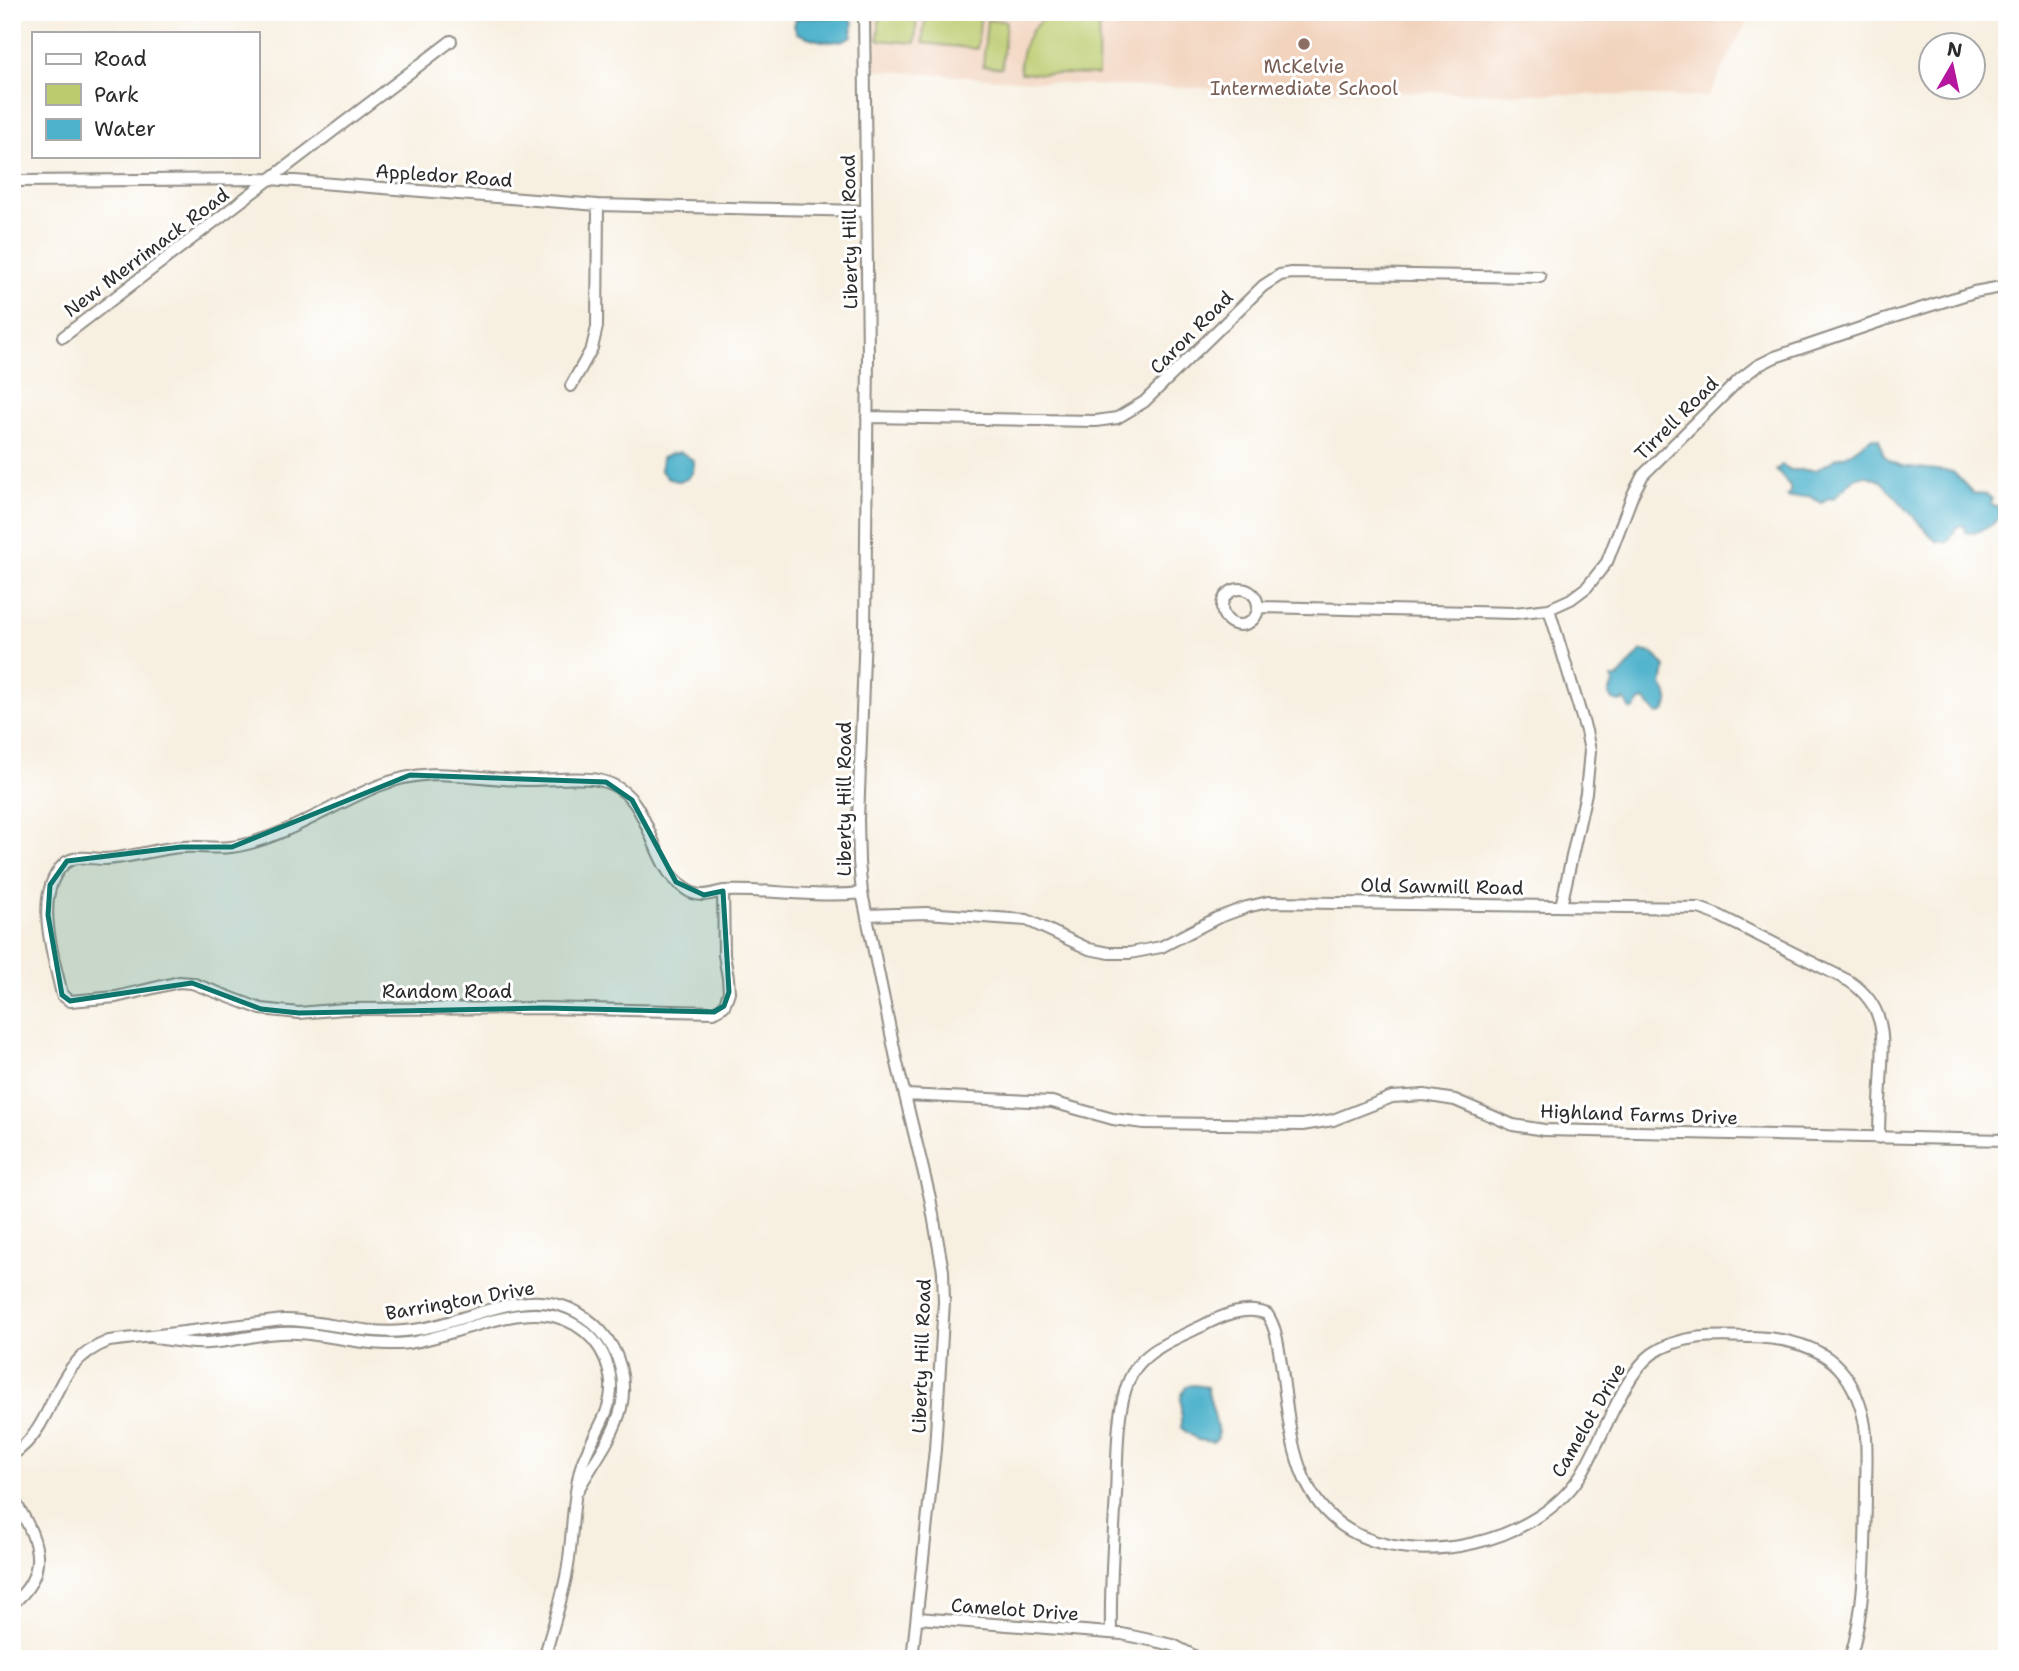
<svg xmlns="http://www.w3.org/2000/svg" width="2019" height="1671" viewBox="0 0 2019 1671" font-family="'Shantell Sans',sans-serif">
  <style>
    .built { fill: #f2d4be }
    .green { fill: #bccb6e; stroke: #747b4c; stroke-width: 2 }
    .water { fill: #4cb1cb; stroke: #3c6e7b; stroke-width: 2 }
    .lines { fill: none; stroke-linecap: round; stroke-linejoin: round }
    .minor-casing { stroke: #918d86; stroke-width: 14 }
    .minor { stroke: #fff; stroke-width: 10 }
    .marked { fill: #0f766e; fill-opacity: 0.2; stroke: #0f766e; stroke-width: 5; stroke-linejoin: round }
    .education-dot { fill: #8d6e63; stroke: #fff; stroke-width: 2.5 }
    .labels { text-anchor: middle; stroke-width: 6; stroke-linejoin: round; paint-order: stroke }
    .education-label { font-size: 19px; fill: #785e54; stroke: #fff }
    .street-label { font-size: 19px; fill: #2b2b2b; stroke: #fff }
  </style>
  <rect width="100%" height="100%" fill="#fff"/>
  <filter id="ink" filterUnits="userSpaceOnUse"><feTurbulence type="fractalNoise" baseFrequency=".0143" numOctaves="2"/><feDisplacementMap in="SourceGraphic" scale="14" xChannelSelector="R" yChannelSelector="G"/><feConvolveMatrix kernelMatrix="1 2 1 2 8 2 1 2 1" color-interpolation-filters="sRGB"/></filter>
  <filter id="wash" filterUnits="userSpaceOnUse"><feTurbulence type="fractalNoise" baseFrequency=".00686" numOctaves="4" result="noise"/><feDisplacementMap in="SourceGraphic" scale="28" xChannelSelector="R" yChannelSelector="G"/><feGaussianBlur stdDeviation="1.57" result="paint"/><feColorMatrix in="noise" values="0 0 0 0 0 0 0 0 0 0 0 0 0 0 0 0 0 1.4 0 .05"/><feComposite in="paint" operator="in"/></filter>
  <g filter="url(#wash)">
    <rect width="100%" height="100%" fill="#f7efe0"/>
    <path class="built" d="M872,12H1752L1708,97L1103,86L874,70Z"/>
    <path class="green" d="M880,12H917L915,43L878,40Z
      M929,12H981L977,49L923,43L924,25Z
      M1051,12H1099L1098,75L1020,73C1020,46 1029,28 1051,12Z
      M987,20L1006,21L1002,68L983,66Z"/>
    <path class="water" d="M844,16L853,22L852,36C835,47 814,40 797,33L794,26L796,19C812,16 828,19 844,16Z
      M1871,438L1879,439L1883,454L1889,461L1902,466L1953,472L1973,493L1986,494L1992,499L1991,505L1999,508L2000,517C1991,527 1980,533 1966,533L1964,526H1958L1947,543L1936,541L1881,481L1865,475L1855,478L1833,499L1829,498L1822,503L1809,496L1790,498L1787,497L1790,493V486L1776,470L1782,465L1791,470H1816L1837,458L1847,455Z
      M681,452L694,461C695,484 673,487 661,471L662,457L670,454Z
      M1641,651L1653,653L1665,667L1662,686C1669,696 1671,702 1663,713L1657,714L1645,700L1639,702L1635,709L1631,710L1625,700L1619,702L1613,700L1609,693L1613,684L1612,678L1617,679Z
      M1194,1385L1207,1387C1210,1404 1218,1421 1218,1438L1213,1442L1198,1440L1181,1428V1397L1186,1386Z"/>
  </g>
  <g filter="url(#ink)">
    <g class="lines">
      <defs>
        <path id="minor" d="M864,12L868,357L865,630L858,820L859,862L862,893L897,1063L930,1198L943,1271L944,1302L935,1449L912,1659
          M18,181L270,179L598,205L866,211
          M63,337L451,41
          M571,386L592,348L597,327L598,205
          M867,417L1096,421L1117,418L1144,402L1263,286L1280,275L1291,273L1540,277
          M1222 607a18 18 0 1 1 36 0a18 18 0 1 1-36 0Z
          M1258,607L1514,613L1549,609L1571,599L1587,587L1607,562L1633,494L1643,475L1740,379L1757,366L1775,357L1884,320L1974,292L2007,286
          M1549,609L1586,731L1590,751L1586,793L1561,906
          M723,891L724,955L728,978L729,992L724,1006L714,1012L544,1008L344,1009L299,1013L261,1009L192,983L179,982L116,997L70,1001L62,995C54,957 32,895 64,864C75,854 92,859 105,859C132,858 157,848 183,847C199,846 216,849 231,847C279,841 333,804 378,786C435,764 467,779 524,780C548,781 574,776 598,780C655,791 645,861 684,888C689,892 697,895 703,895C710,895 717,892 724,891C770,889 815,898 862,893
          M867,915L926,913L1027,920L1089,949L1109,953H1130L1161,947L1217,918L1247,907L1268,902L1699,908L1718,915L1849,981C1889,1008 1883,1041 1881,1084C1880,1102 1879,1120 1879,1138
          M906,1095L1052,1102L1113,1119L1144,1123L1302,1125L1333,1120L1392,1097L1424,1095L1455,1100L1513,1125L1544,1130L2007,1140
          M155,1338C173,1340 191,1345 208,1343C238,1341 267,1331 297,1333C334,1335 371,1348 408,1343C451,1337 512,1306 553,1316C586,1324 608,1349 611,1383C613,1415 590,1437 581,1467C572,1498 573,1534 568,1566C563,1598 552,1628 544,1659
          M12,1455C61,1422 47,1364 109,1341L283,1320C323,1320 363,1335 404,1331C446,1328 485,1306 528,1302C586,1297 634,1350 621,1408C614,1438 591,1465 577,1492
          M12,1497C36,1535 54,1570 12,1604
          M918,1618L1122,1634L1173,1645L1200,1659
          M1111,1633C1110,1587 1113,1541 1116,1495C1118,1458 1114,1394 1138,1365C1154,1346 1180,1337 1202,1326C1221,1316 1246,1305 1267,1314C1277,1329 1278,1345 1281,1363C1290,1423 1290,1495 1349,1530C1417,1570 1537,1543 1580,1476C1601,1443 1623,1375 1652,1354C1682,1333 1718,1336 1751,1337C1783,1338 1818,1344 1840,1369C1853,1383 1862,1406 1865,1426C1868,1448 1866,1472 1866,1494C1865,1548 1866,1607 1850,1659"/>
      </defs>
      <use href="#minor" class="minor-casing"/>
      <use href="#minor" class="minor"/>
    </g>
  </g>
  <path class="marked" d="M410,775L606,782L632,800L676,882L704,895L723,891L729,992L724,1006L714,1012L544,1008L299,1013L261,1009L192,983L70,1001L62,995L48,915L50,885L67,861L181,847H232Z"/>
  <circle class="education-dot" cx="1304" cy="44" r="7"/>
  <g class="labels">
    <g class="education-label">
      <text x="1304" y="73">McKelvie<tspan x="1304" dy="22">Intermediate School</tspan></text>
    </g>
    <g class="street-label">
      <text transform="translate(444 175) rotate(4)" y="7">Appledor Road</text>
      <text transform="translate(849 232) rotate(-91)" y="7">Liberty Hill Road</text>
      <text transform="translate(146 252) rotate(-37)" y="7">New Merrimack Road</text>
      <text transform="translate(1191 332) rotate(-45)" y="7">Caron Road</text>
      <text transform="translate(1676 418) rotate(-45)" y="7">Tirrell Road</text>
      <text transform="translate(844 799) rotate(-90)" y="7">Liberty Hill Road</text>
      <text transform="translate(1442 886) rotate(1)" y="7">Old Sawmill Road</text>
      <text x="447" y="998">Random Road</text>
      <text transform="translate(1639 1114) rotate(2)" y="7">Highland Farms Drive</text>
      <text transform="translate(460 1300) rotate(-10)" y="7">Barrington Drive</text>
      <text transform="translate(921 1356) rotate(-88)" y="7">Liberty Hill Road</text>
      <text transform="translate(1588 1420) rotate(-60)" y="7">Camelot Drive</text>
      <text transform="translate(1015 1609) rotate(4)" y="7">Camelot Drive</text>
    </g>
  </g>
  <rect width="2019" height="1671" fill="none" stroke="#fff" stroke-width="42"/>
  <rect x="32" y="32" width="228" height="126" fill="#ffffff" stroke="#aaaaaa" stroke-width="2"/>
  <rect x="46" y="54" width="35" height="10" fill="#ffffff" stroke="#aaaaaa" stroke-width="2"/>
  <text x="94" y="66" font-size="21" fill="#2b2b2b">Road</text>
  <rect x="46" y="84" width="35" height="21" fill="#bccb6e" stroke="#aaaaaa" stroke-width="2"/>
  <text x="94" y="102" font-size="21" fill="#2b2b2b">Park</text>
  <rect x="46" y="119" width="35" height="21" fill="#4cb1cb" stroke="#aaaaaa" stroke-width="2"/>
  <text x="94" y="136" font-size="21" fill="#2b2b2b">Water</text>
  <g transform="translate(1952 66) rotate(9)"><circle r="33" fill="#ffffff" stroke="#aaaaaa" stroke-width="2"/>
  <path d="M0-5L12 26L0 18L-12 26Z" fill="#b5179e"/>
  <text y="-10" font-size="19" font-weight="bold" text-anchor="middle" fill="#2b2b2b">N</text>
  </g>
</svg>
